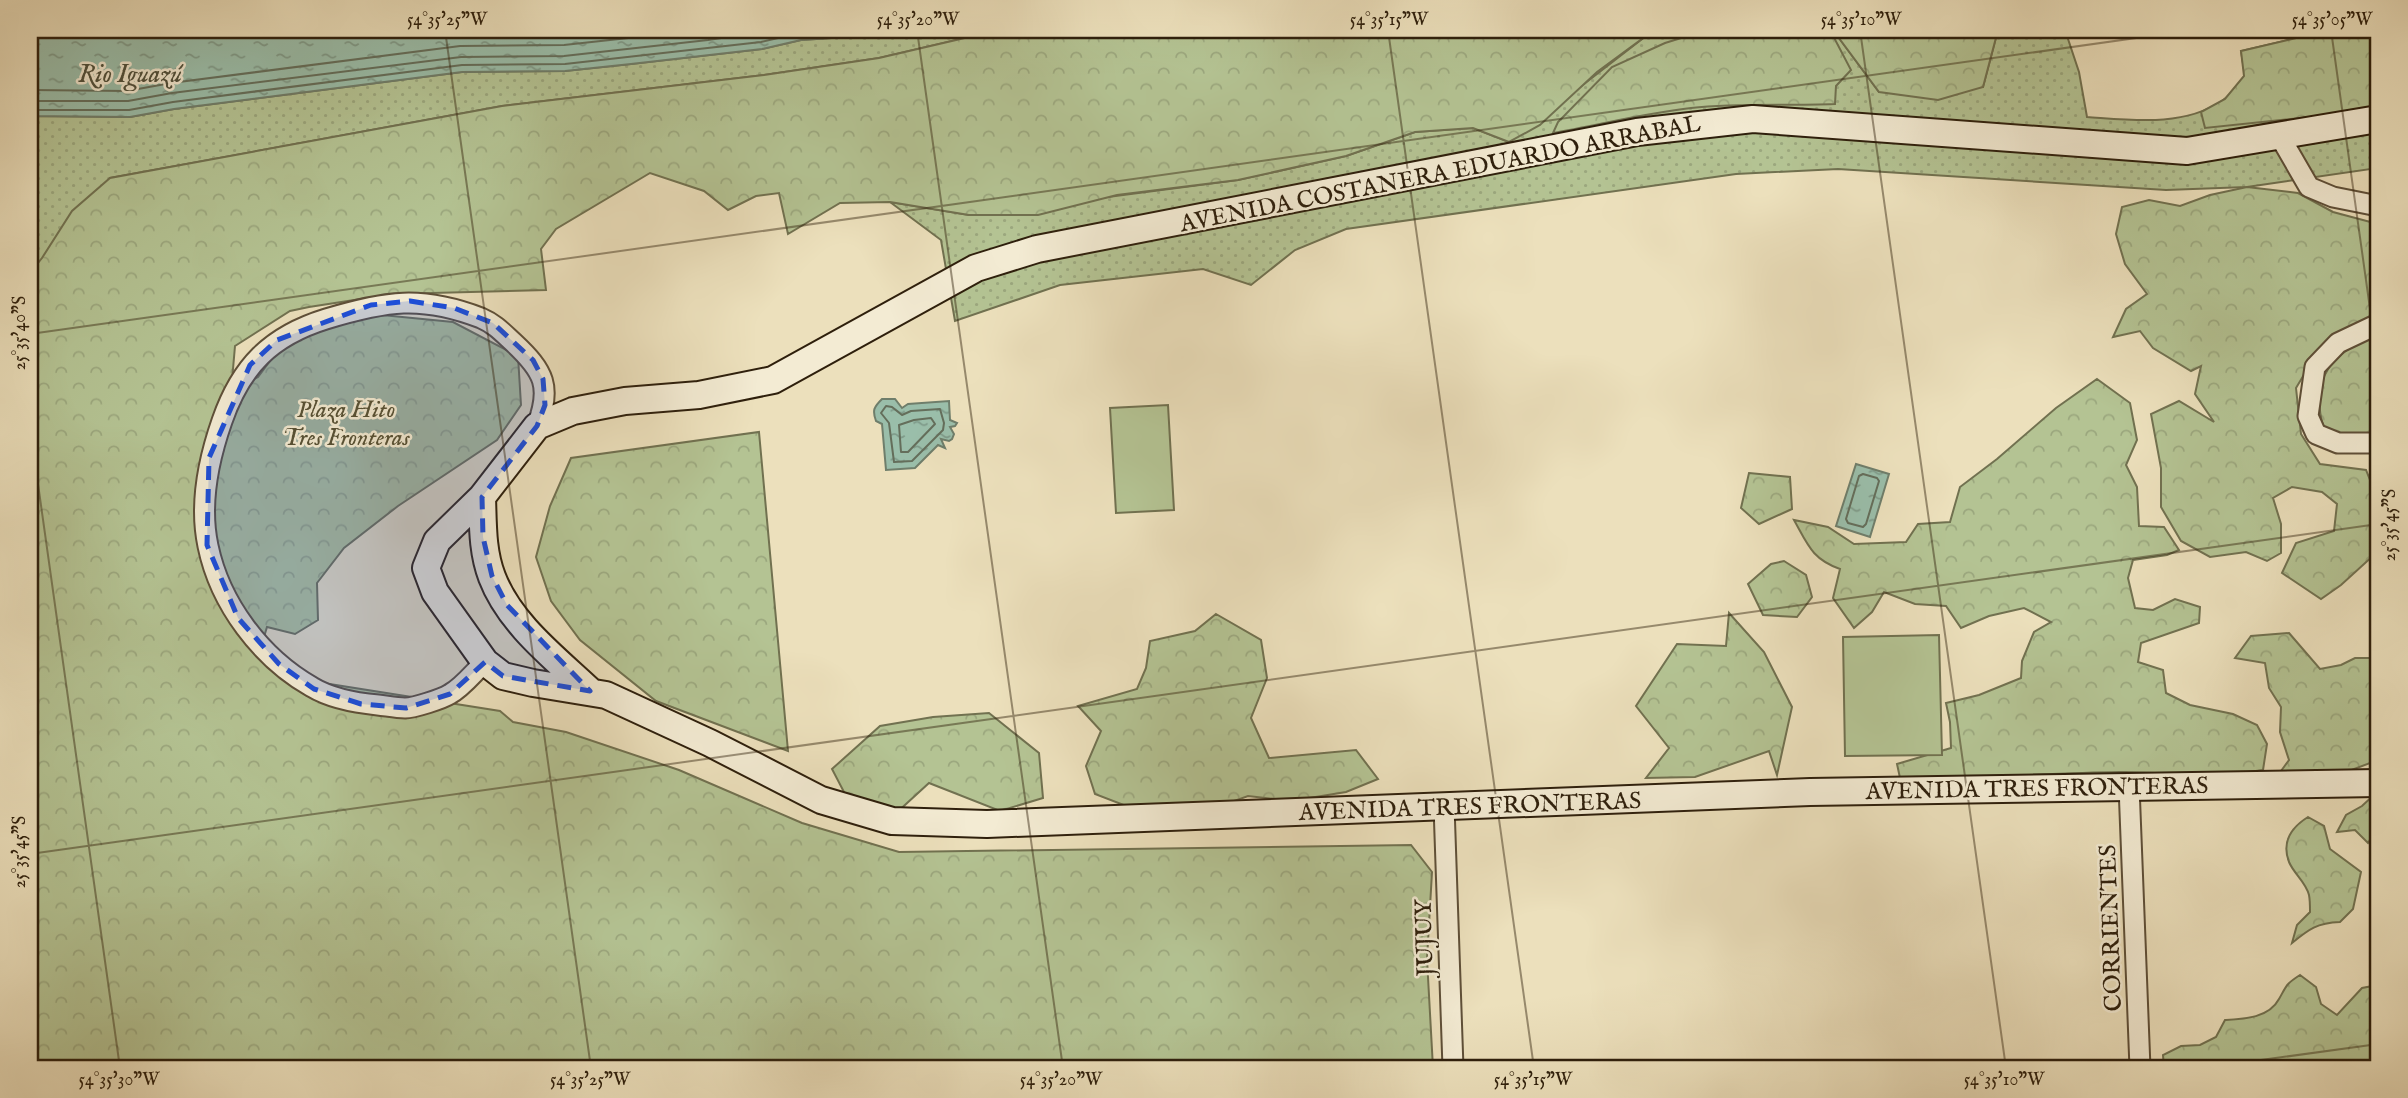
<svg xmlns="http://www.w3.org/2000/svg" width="2408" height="1098" viewBox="0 0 2408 1098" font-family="'IM FELL English',serif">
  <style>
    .grass { fill: url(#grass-dots); stroke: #717150; stroke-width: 2 }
    .forest { fill: url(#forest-crowns); stroke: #717150; stroke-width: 2 }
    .pitch { fill: #b4c393; stroke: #717150; stroke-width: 2 }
    .water { fill: url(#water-ripples); stroke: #6f7e6b; stroke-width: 2 }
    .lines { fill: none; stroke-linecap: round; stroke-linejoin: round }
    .shore { stroke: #646e5b; stroke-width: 2 }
    .minor-casing { stroke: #5e4f38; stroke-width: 23 }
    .secondary-casing { stroke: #2e1f0c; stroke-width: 30 }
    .minor { stroke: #f3ebd3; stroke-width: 19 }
    .secondary { stroke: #f3ebd3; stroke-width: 26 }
    .marked { fill: #1d4ed8; fill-opacity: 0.2; stroke: #1d4ed8; stroke-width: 5; stroke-dasharray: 14 9; stroke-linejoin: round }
    .ticks { fill: none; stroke: #2e1f0c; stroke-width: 2; stroke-opacity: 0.45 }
    .labels { text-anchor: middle; stroke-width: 5; stroke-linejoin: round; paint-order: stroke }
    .street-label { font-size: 24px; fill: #2e1f0c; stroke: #f3ebd3 }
    .park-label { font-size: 24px; font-style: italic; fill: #565034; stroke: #f3ebd3 }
    .water-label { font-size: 26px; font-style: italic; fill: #4e4f3b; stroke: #f3ebd3 }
    .neatline { fill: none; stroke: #2e1f0c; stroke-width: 2.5 }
    .ticks-label { font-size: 18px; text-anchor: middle; fill: #2e1f0c }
  </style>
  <defs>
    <pattern id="grass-dots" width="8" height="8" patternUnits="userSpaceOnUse" patternTransform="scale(1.75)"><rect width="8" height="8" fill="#b4c393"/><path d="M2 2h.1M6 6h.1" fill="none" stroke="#9ba77e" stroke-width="1.8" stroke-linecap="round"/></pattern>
    <pattern id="forest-crowns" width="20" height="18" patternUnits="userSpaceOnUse" patternTransform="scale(1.75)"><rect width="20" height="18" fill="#b4c393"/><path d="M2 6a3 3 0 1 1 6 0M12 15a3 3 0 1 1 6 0" fill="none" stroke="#9ba77e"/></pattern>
    <pattern id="water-ripples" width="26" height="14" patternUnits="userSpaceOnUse" patternTransform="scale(1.75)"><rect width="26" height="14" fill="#9abeaa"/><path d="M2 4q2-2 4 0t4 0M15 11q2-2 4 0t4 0" fill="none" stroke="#7e9a89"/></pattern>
  </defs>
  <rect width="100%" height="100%" fill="#ece0bc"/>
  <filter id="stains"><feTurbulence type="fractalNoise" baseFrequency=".00286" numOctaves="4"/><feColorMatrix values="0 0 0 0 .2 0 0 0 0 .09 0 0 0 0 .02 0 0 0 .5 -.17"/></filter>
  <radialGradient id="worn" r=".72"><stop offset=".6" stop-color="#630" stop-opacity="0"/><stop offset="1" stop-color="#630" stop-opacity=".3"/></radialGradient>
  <path class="grass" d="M887,30H999L879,58L764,75L502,106L110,178L30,273V116L130,117L174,109L462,72L565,71L631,64L762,49L801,40L862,36Z
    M1668,30H1833L1879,92L1983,87L1998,30H2065L2079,72L2087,117C2132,120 2183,127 2222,101C2231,95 2238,84 2245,76L2241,51L2330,30H2378V168L2247,187L2166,190L1838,169L1736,174L1346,229L1295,250L1251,285L1203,269L1060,285L955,321L941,240L890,202L969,215L1238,180L1346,156L1415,132L1473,128L1509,142L1646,36Z"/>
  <path class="forest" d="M999,30H1668L1646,36L1597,72L1540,125L1509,142L1473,128L1415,132L1346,156L1238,180L1117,195L1038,215H969L890,202L840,203L788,234L779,193L756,196L728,210L704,191L650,173L556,229L541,249L546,290L393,294L309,307L290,311L235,346L231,392L258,377L282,345L333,323L382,315L453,322L518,356L521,405L497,440L398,506L344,548L317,583L318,620L295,634L267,627L258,657L298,679L500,711L513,722L566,732L679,770L802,823L899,852L1411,845L1432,872L1427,959L1433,1068H613L608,1065L600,1068H30V273L42,258L72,211L110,178L502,106L764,75L879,58Z
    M1707,30H1830L1851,70L1836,86L1835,104C1787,106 1739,103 1691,108C1645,113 1599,125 1553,133L1558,122L1612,67L1665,43Z
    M1833,30H1998L1983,87L1938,100L1879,92Z
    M2330,30H2378V110L2205,128L2201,112L2225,99L2244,76L2241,51Z
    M2247,187L2298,193L2333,212L2378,224V324L2320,348L2296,388L2301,434L2320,464L2366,470L2378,500V554H2375L2341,585L2321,599L2282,573L2296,543L2334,531L2337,504L2322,492L2292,487L2273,498L2281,524V553L2267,561L2246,552L2210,557L2181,541L2161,507V468L2151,414L2179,401L2214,422L2195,394L2201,366L2191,371L2153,348L2140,331L2113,337L2126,309L2147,294L2125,264L2116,234L2122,207L2149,200L2180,206L2210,195Z
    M2378,332V435H2348L2324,429C2308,377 2333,353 2378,332Z
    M2097,379L2130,403L2137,440L2126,465L2137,487L2139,526L2164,527L2179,550L2167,555L2133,560L2128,578L2135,608L2153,610L2175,599L2200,607L2199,623L2141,643L2138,662L2163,670L2166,693L2190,705L2233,714L2257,725L2267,744L2263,770C2249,772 2234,774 2220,775C2187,777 2153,771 2119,772C2046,773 1973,779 1900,778L1897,764L1951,748L1950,722L1946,703L1979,695L2021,678L2022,661L2034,632L2051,622L2024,608L1989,616L1961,628L1946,606L1915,604L1884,592L1872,612L1854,628L1833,598L1840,569C1812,559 1808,545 1794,520L1828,527L1854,544L1906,542L1918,524L1950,522L1960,487L1997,459L2056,408Z
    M759,432L788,751L656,701L580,640L551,601L536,557L550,506L571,458Z
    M1749,473L1790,477L1792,509L1759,524L1741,508Z
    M1784,561L1806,575L1812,597L1797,617L1763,615L1748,584L1771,564Z
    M1729,613L1764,652L1792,707L1777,775L1769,751L1695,777L1646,778L1669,748L1636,706L1677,644L1726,646Z
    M1216,614L1261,640L1267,678L1251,718L1269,758L1356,750L1378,779L1346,792L1291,801L1248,796L1212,809L1147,814L1095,794L1086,766L1101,731L1078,706L1137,689L1146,668L1150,641L1195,631Z
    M2289,633L2320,669L2341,665L2355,658H2378V760L2341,774L2281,771L2289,760L2280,732L2281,707L2269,688L2265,663L2235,658L2251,636Z
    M989,713L1039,753L1043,798L1000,811L929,783L894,815L845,794L832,769L880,726L933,717Z
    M2376,793H2378V829L2368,843L2355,830L2337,832L2346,815L2362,806Z
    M2308,817L2324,826L2330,849L2361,872L2353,909L2340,922C2317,923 2309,929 2292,943L2297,925L2310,912C2310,906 2310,900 2309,895C2306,882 2294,874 2289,862C2281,841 2292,827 2308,817Z
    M2300,975L2316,987L2321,1004L2337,1015L2362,988L2378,985V1068H2164L2163,1055L2181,1046L2200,1045L2216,1037L2225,1020C2244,1019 2269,1018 2279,999C2287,985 2286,984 2300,975Z"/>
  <path class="pitch" d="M1168,405L1174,510L1116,513L1110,408Z
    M1939,635L1942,755L1845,756L1843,637Z"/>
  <path class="water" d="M30,30H887L862,36L801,40L762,49L631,64L565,71L462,72L174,109L130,117L30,116Z
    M882,399H895L902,408L908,404L949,401L950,420L957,423L955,426L950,427L954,434L952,439L949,441L941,439L945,448L938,445L915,468L886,470L882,424L876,421C872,410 874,407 882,399Z
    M1856,464L1889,474L1870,537L1836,526Z"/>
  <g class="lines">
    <path class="shore" d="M30,90L127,91L171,83L460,46L564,45L702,30
      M30,101H128L172,93L461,57L564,56L708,40L775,30
      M30,110H129L173,102L462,65L565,64L761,42L800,33L846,30
      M886,406L892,407L902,415L911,411L940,409L944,423L943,430L912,461L894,462L889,423L881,413Z
      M931,418L935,424L908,452H901L899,425L914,420Z
      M1863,474L1877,478L1879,481L1866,524L1863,527L1848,523L1846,519L1859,476Z"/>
    <defs>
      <path id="minor" d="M2279,135L2309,187L2333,197L2378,206
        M2378,324L2338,343L2315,367L2308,416L2316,434L2338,443H2378
        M485,662C474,672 463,687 450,694C442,699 414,708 405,708C396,708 387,706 378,705C357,703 330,698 312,687C261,658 220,604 208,546C199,504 208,461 222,421C241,366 271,336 326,319C386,301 421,295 481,318C495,324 503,333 514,343C544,371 552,387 537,426
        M2129,786L2140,1068
        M1444,806L1453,1068"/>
      <path id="secondary" d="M2378,119L2187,151L1753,119L1637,132L1037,249L976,268L773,380L699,395L625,401L573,411L537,426L482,497L437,541L426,568L435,592L485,662L503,676L533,683L606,695L710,743L821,800L892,821L987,824L1810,792L2378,783
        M482,497C483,524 482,551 492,577C510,624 555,658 590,691"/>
    </defs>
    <use href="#minor" class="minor-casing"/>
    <use href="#secondary" class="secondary-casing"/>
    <use href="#minor" class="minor"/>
    <use href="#secondary" class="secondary"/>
  </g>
  <path class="marked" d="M410,301L454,308L493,323L533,360L543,379L545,405L537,426L482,497L483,537L492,576L507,605L590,691L503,676L485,662L450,694L406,708L361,704L314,689L279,664L238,618L207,545L209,458L250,365L277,340L371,305Z"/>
  <path class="ticks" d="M445,30L591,1068M917,30L1063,1068M1388,30L1534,1068M1860,30L2006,1068M2331,30L2378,366M30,334L2193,30M30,427L120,1068M30,854L2378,524M2203,1068L2378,1044"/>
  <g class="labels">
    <g class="street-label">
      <text transform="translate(1440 173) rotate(-11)" y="8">AVENIDA COSTANERA EDUARDO ARRABAL</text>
      <text transform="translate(2037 788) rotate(-1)" y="8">AVENIDA TRES FRONTERAS</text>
      <text transform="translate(1470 806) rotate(-2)" y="8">AVENIDA TRES FRONTERAS</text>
      <text transform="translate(2110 928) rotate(-92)" y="8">CORRIENTES</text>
      <text transform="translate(1424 938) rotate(-92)" y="8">JUJUY</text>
    </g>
    <g class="park-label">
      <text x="346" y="417">Plaza Hito<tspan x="346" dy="28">Tres Fronteras</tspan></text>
    </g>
    <g class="water-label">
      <text x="130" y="82">Rio Iguazú</text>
    </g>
  </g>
  <rect width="2408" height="1098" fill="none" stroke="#ece0bc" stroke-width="77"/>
  <rect x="38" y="38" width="2332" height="1022" class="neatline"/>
  <g class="ticks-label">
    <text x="447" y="25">54°35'25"W</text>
    <text x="918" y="25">54°35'20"W</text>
    <text x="1389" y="25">54°35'15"W</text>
    <text x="1861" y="25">54°35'10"W</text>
    <text x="2332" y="25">54°35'05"W</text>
    <text transform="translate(19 333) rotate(-90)" y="6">25°35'40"S</text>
    <text transform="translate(2389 525) rotate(-90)" y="6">25°35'45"S</text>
    <text transform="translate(19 852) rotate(-90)" y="6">25°35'45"S</text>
    <text x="119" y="1085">54°35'30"W</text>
    <text x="590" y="1085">54°35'25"W</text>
    <text x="1061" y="1085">54°35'20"W</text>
    <text x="1533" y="1085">54°35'15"W</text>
    <text x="2004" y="1085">54°35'10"W</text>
  </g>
  <rect width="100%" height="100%" filter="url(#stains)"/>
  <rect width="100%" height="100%" fill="url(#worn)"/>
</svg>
